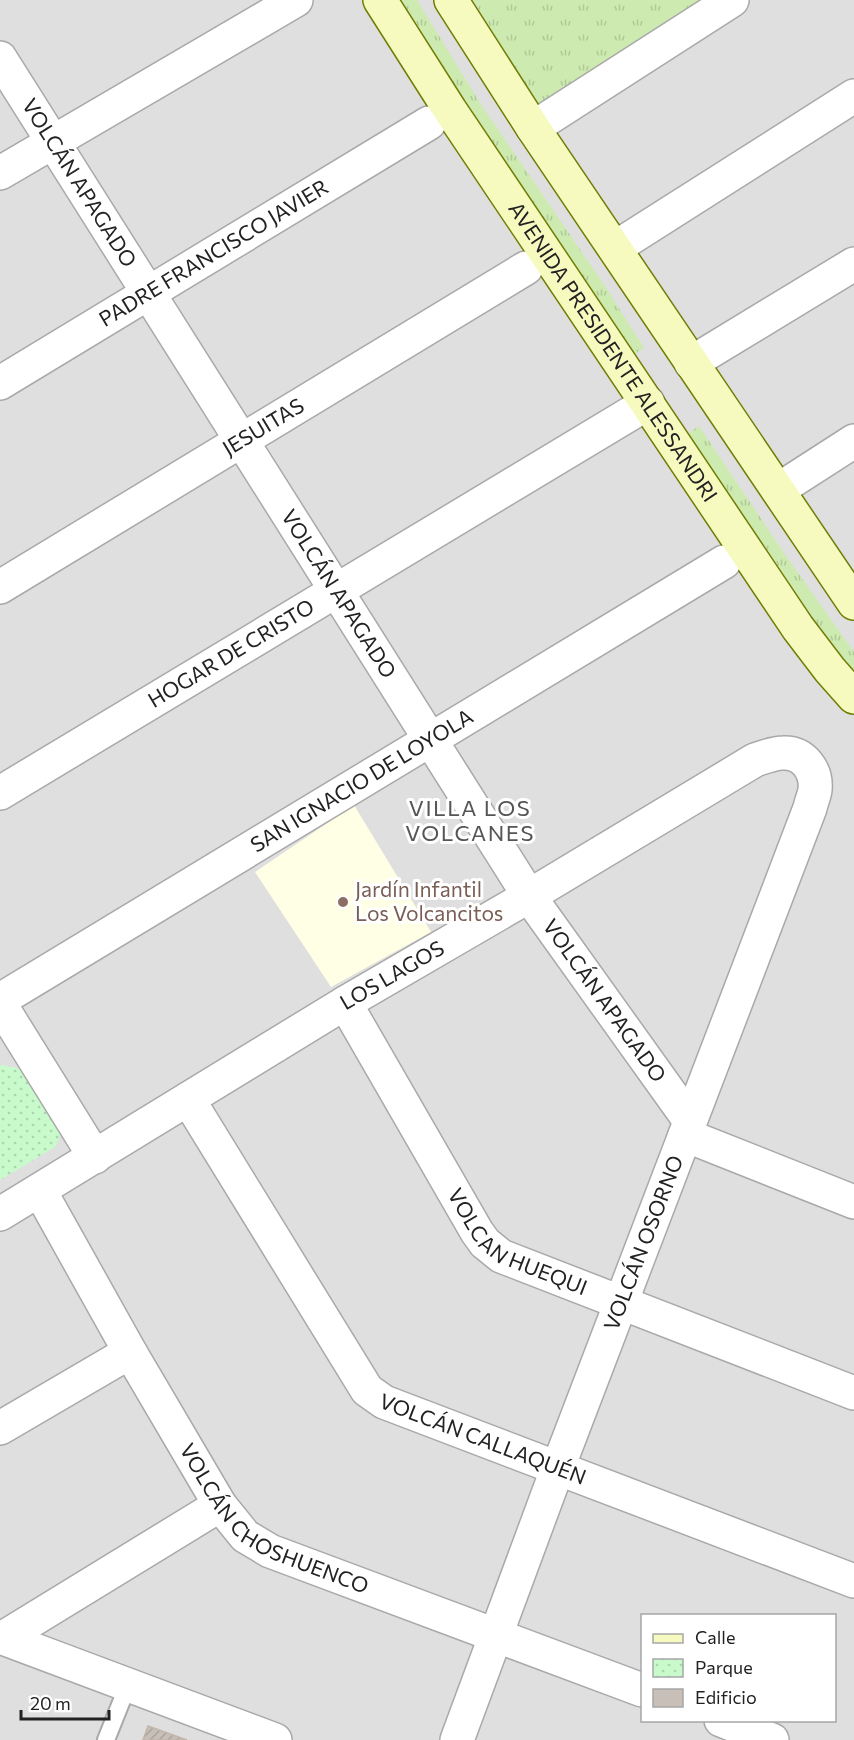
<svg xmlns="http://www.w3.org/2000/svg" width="854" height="1740" viewBox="0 0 854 1740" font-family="Commissioner,sans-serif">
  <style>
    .residential { fill: #e0dfdf; fill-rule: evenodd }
    .education { fill: #ffffe5 }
    .grass { fill: url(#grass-tufts) }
    .park { fill: url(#park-dots) }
    .building { fill: url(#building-hatch); stroke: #c4b6ab; stroke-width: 1.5 }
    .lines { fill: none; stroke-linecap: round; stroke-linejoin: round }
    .service-casing { stroke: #a9a9a9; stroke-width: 20 }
    .minor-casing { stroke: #a9a9a9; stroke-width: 36 }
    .secondary-casing { stroke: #707d05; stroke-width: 36 }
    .service { stroke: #fff; stroke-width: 16 }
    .minor { stroke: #fff; stroke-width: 33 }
    .secondary { stroke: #f7fabf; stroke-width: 33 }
    .education-dot { fill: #8d6e63; stroke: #fff; stroke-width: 2 }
    .labels { text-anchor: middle; stroke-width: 6; stroke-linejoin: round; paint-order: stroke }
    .street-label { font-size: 21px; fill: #222; stroke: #fff }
    .education-label { font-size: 21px; fill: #785e54; stroke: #fff; text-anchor: start }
    .neighbourhood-label { font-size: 22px; letter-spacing: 1.5px; fill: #555; stroke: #fff }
  </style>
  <defs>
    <pattern id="grass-tufts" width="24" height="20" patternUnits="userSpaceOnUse" patternTransform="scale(1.5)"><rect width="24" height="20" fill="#cdebb0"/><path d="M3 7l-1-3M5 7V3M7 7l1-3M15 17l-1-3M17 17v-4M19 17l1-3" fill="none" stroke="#b0c997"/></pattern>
    <pattern id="park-dots" width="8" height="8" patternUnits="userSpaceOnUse" patternTransform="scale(1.5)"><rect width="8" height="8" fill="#c8facc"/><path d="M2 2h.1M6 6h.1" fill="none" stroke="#acd6af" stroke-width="1.8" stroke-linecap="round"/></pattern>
    <pattern id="building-hatch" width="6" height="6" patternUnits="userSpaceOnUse" patternTransform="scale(1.5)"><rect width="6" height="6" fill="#c7bfb8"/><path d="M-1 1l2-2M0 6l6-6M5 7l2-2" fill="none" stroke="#aba49e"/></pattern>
  </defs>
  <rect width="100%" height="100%" fill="#f2efe9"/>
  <path class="residential" d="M0,0H854V1740H0ZM642,1616H834V1720H642Z"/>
  <path class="education" d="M354,805L431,932L331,987L255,872Z"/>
  <path class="grass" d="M400,0H417L480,103L605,286L644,348L633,355L470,115Z
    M473,0H715L543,106L534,100Z
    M699,426L786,556L854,652V673L838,656L815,623L687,434Z"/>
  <path class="park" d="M2,1065L17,1068L31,1077L61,1122V1134L55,1147L0,1180V1066Z"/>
  <path class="building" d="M148,1726L187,1740H143Z"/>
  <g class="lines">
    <defs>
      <path id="service" d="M106,1740L128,1685"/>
      <g id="minor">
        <path id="s1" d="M0,58L529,896L690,1121"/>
        <path d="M533,128L732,0"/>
        <path d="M0,173L296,0"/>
        <path d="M615,248L854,96"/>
        <path d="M691,363L854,264"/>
        <path id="s2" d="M0,383L429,123"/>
        <path d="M778,490L854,441"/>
        <path id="s3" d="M0,587L526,268"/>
        <path id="s4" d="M0,793L648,403"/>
        <path id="s5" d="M0,1000L724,562"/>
        <path id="s6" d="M345,1003L477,1232L485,1243L501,1256L854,1393"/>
        <path d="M0,1004L95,1157"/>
        <path id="s7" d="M188,1099L367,1390L384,1402L854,1581"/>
        <path d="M685,1135L854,1202"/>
        <path id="s8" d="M40,1191L130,1352L220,1505L245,1536L270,1551L642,1690"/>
        <path id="s9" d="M0,1214L345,1003L529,896L755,760C764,757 774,753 783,753C804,752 817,771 815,790C814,796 811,803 810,808L557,1470L457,1740"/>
        <path d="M0,1428L130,1352"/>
        <path d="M0,1637L275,1740"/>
        <path d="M3,1638L220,1505"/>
        <path d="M721,1720L772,1740"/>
      </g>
      <g id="secondary">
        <path id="s10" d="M380,0L450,110L798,628L830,670L854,697"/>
        <path d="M451,0L533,128L854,603"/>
      </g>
    </defs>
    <use href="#service" class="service-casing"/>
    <use href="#minor" class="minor-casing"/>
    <use href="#secondary" class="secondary-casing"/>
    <use href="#service" class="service"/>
    <use href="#minor" class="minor"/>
    <use href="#secondary" class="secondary"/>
  </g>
  <circle class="education-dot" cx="343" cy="902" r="6"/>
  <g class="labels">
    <g class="street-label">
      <text dy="7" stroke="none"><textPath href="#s1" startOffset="148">VOLCÁN APAGADO</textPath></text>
      <text dy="7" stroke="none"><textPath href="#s2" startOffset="250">PADRE FRANCISCO JAVIER</textPath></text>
      <text dy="7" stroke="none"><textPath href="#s10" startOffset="422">AVENIDA PRESIDENTE ALESSANDRI</textPath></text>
      <text dy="7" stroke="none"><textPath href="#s3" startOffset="308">JESUITAS</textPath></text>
      <text dy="7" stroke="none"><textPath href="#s1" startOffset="634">VOLCÁN APAGADO</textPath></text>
      <text dy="7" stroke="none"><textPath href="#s4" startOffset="270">HOGAR DE CRISTO</textPath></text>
      <text dy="7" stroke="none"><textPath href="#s5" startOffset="423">SAN IGNACIO DE LOYOLA</textPath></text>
      <text dy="7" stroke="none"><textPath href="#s9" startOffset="459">LOS LAGOS</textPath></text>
      <text dy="7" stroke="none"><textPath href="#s1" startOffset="1120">VOLCÁN APAGADO</textPath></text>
      <text dy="7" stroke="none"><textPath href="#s6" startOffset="303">VOLCAN HUEQUI</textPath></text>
      <text transform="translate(644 1243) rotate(-69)" y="7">VOLCÁN OSORNO</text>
      <text dy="7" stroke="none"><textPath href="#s7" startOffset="468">VOLCÁN CALLAQUÉN</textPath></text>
      <text dy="7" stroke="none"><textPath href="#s8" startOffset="414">VOLCÁN CHOSHUENCO</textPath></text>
    </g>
    <g class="education-label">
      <text x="355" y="897">Jardín Infantil<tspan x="355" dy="24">Los Volcancitos</tspan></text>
    </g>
    <g class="neighbourhood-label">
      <text x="470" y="816">VILLA LOS<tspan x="470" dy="25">VOLCANES</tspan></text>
    </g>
  </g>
  <rect x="641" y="1614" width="195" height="108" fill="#ffffff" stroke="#a7a7a7" stroke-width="1.5"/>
  <rect x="653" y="1634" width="30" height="9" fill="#f7fabf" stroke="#a7a7a7" stroke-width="1.5"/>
  <text x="695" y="1644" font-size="18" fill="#222222">Calle</text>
  <rect x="653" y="1659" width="30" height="18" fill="url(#park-dots)" stroke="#a7a7a7" stroke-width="1.5"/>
  <text x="695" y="1674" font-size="18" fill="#222222">Parque</text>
  <rect x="653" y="1689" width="30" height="18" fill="#c7bfb8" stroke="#a7a7a7" stroke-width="1.5"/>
  <text x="695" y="1704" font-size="18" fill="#222222">Edificio</text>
  <path d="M21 1710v9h88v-9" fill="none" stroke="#222222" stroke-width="3"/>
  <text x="30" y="1710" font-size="18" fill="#222222" stroke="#ffffff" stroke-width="4.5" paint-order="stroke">20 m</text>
</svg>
